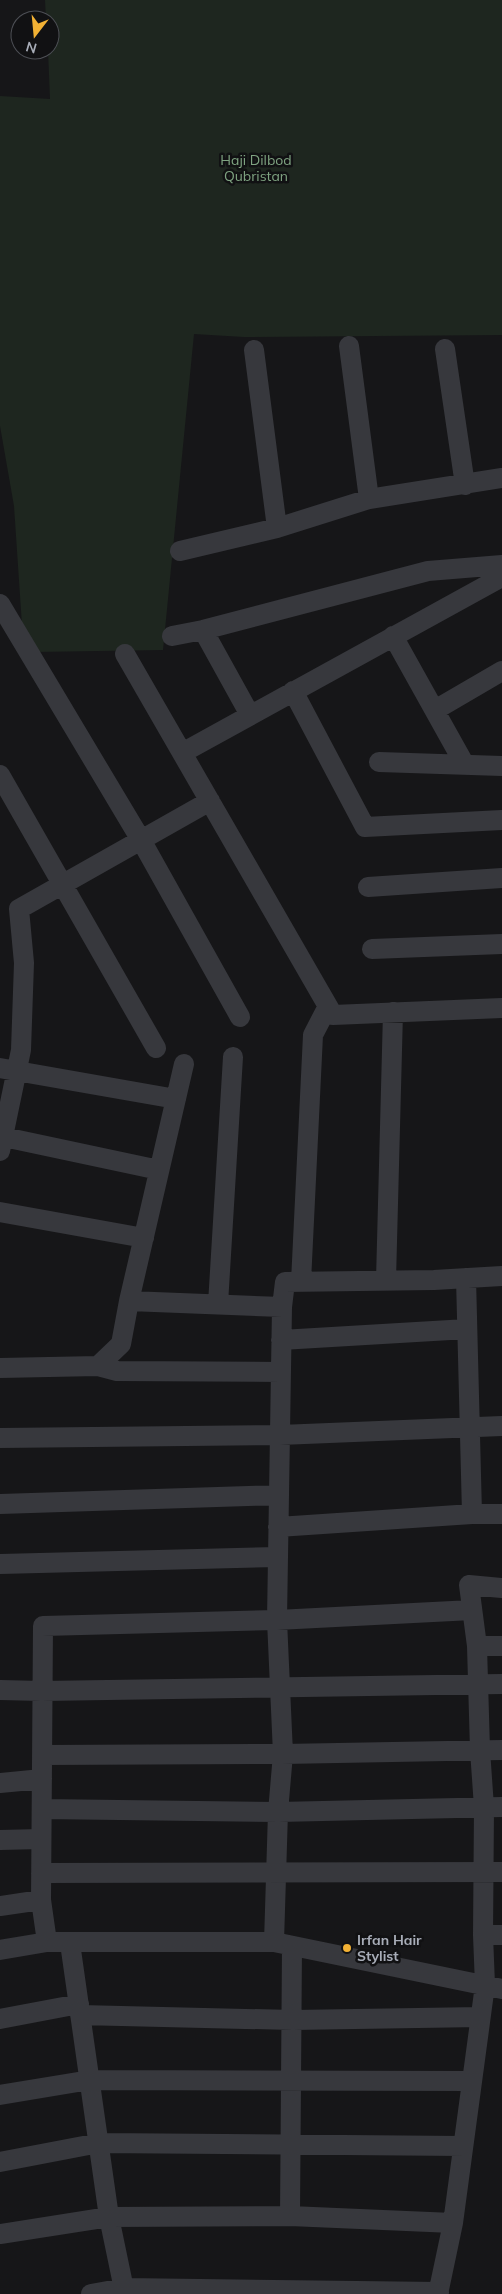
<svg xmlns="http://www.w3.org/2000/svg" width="502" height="2294" viewBox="0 0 502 2294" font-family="Mulish,sans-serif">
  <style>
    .green { fill: #1e261f }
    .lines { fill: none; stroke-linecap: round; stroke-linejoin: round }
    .minor { stroke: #37383d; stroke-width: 20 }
    .poi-dot { fill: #f2b134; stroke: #111113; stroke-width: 2 }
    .labels { text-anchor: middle; stroke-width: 5; stroke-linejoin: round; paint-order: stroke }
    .park-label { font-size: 14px; fill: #7fa381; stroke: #111113 }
    .poi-label { font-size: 14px; font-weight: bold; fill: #a8adb8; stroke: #111113; text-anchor: start }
  </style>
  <rect width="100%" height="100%" fill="#161618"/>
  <path class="green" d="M45,0H502V335L244,337L194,334L163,650L34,652L23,640L14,506L0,426V96L50,99L48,50H50V20H46Z"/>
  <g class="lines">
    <path class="minor" d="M349,346L369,499
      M445,349L465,485
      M254,350L277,528
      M180,551L277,528L369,499L502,478
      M0,604L141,840L240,1017
      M203,630L250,715
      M172,636L203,630L428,571L502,565
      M393,636L465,765
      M125,654L333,1015L502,1008
      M293,691L365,827L502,820
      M435,710L502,671
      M182,753L500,578
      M379,762L502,766
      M0,775L156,1048
      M368,887L502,878
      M372,949L502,944
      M0,1068L176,1099
      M4,1137L159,1170
      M0,1151L21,1050L24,963L19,909L210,801
      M0,1212L144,1238
      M466,1278L472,1514
      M386,1280L393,1012
      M301,1282L313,1035L328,1006
      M129,1301L282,1307L277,1620L283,1754L278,1812L274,1942
      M218,1304L233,1057
      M282,1307L285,1282L434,1280L502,1276
      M281,1340L467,1329
      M98,1366L117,1371L281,1372
      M0,1368L98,1366L121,1344L129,1301L184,1064
      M0,1438L280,1435L502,1426
      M0,1504L279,1495
      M278,1527L472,1514H502
      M0,1564L278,1557
      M477,1646H502
      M0,1690L42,1691L502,1684
      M42,1755L283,1754L502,1750
      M0,1783L42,1779
      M42,1809L278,1812L502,1807
      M0,1840L41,1839
      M41,1873L502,1872
      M0,1906L41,1900
      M483,1935H502
      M47,1942H274L502,1989
      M70,1943L109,2217L125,2294
      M0,1950L47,1942L41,1900L43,1626L277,1620L472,1610
      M80,2015L293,2020L480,2017
      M0,2019L79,2004
      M0,2095L90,2080L472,2081
      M0,2162L99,2143L463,2146
      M290,2216L292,1946
      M0,2234L109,2217L290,2216L453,2223
      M91,2294L124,2288L439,2292
      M438,2294L453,2223L485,1985L483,1935L484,1807L480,1750L477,1646L469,1585L502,1588"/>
  </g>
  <circle class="poi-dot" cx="347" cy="1948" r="5"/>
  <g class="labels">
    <g class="park-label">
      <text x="256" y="165">Haji Dilbod<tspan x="256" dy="16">Qubristan</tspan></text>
    </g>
    <g class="poi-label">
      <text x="357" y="1945">Irfan Hair<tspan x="357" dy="16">Stylist</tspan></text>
    </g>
  </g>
  <g transform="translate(35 35) rotate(196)"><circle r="24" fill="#111113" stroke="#4d4f55"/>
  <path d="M0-4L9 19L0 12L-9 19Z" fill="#f2b134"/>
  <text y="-8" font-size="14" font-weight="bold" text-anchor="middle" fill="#a8adb8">N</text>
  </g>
</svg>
